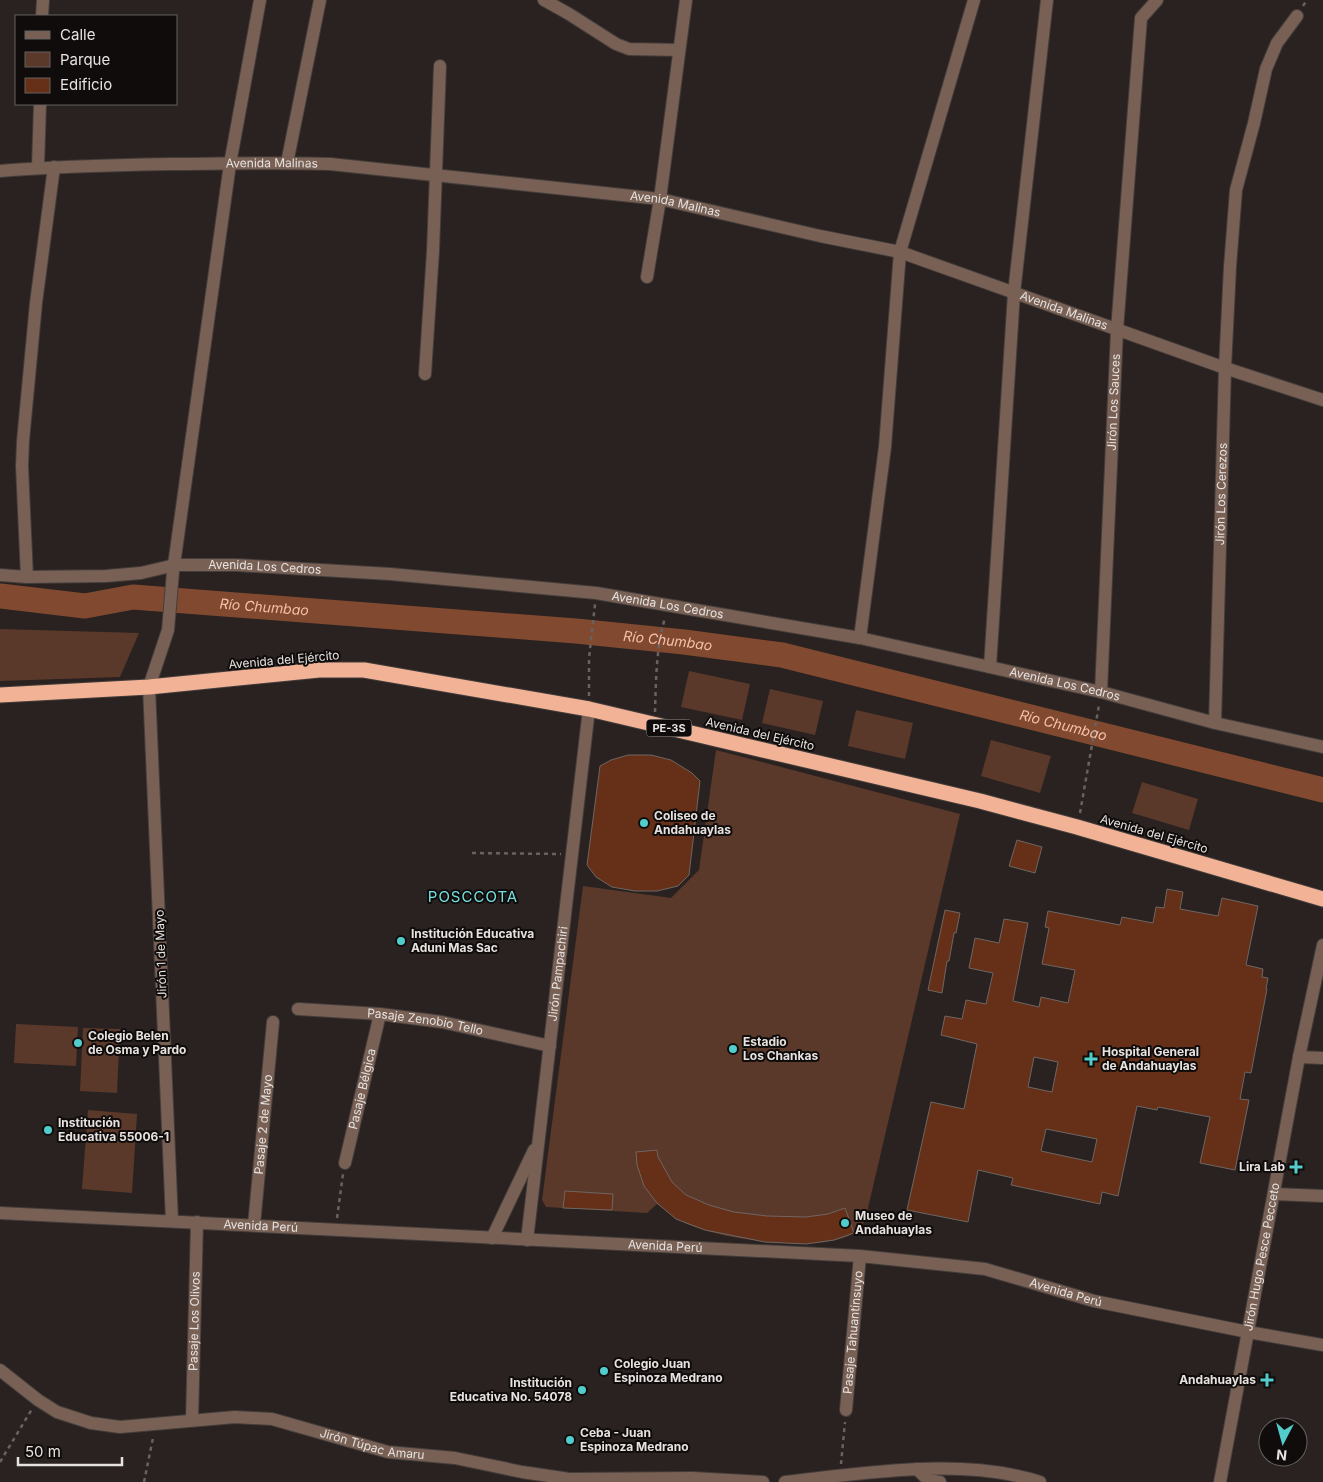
<svg xmlns="http://www.w3.org/2000/svg" width="1323" height="1482" viewBox="0 0 1323 1482" font-family="Inter,sans-serif">
  <style>
    .green { fill: #5a392b }
    .lines { fill: none; stroke-linecap: round; stroke-linejoin: round }
    .river { stroke: #814a30; stroke-width: 25 }
    .building { fill: #653017; stroke: #6e6663; fill-rule: evenodd }
    .minor-casing { stroke: #433d3b; stroke-width: 14 }
    .highway-casing { stroke: #433d3b; stroke-width: 17 }
    .path { stroke: #686260; stroke-width: 2.5; stroke-dasharray: 4 4; stroke-linecap: butt }
    .minor { stroke: #796054; stroke-width: 12 }
    .highway { stroke: #f2b296; stroke-width: 15 }
    .poi-dot { fill: #52cdcc; stroke: #0f0c0b; stroke-width: 2 }
    .labels { text-anchor: middle; stroke-width: 4; stroke-linejoin: round; paint-order: stroke }
    .shield { fill: #0f0c0b; stroke: #a6a2a0; stroke-width: 1 }
    .shield-label { font-size: 11px; font-weight: bold; fill: #e6e2e0 }
    .street-label { font-size: 12px; fill: #e6e2e0; stroke: #0f0c0b }
    .poi-label { font-size: 12px; font-weight: bold; fill: #e6e2e0; stroke: #0f0c0b; text-anchor: start }
    .water-label { font-size: 14px; font-style: italic; fill: #f5c0a9; stroke: #0f0c0b }
    .quarter-label { font-size: 15px; letter-spacing: 1px; fill: #74e0df; stroke: #0f0c0b }
  </style>
  <rect width="100%" height="100%" fill="#292220"/>
  <path class="green" d="M0,629L139,633L120,677L0,681Z
    M689,671L750,684L742,720L681,707Z
    M770,689L823,701L815,735L762,723Z
    M856,710L913,723L905,759L848,746Z
    M991,740L1051,756L1040,793L981,776Z
    M716,750L960,814L865,1221C862,1225 858,1230 854,1233C821,1255 708,1239 675,1218C669,1214 663,1208 657,1204L647,1213L546,1207L542,1200L583,886L671,898L699,870Z
    M1142,782L1198,799L1189,830L1132,813Z
    M16,1024L78,1027L76,1066L14,1063Z
    M83,1028L120,1029L117,1093L80,1091Z
    M88,1110L137,1114L132,1193L82,1189Z"/>
  <g class="lines">
    <path class="river" id="s1" d="M0,596L85,606L133,597L576,631L684,642L782,655L1323,790"/>
  </g>
  <path class="building" d="M628,755H651L671,760L692,773L700,781L689,875L678,886L657,891H635L612,887L596,877L587,865L600,766L611,760Z
    M1017,840L1042,847L1035,873L1009,866Z
    M1167,889L1183,892L1180,909L1218,916L1222,898L1258,906L1246,965L1263,969L1262,977L1268,978L1266,989H1267L1251,1073L1245,1072L1240,1099L1249,1100L1235,1170L1200,1163L1210,1117L1158,1107L1157,1110L1137,1106L1118,1196L1102,1192L1100,1204L1011,1185L1013,1178L978,1170L968,1222L907,1210L931,1102L964,1109L977,1044L941,1035L945,1016L962,1019L966,1000L986,1004L993,973L969,968L975,938L999,943L1004,919L1028,923L1013,1001L1039,1007L1041,997L1068,1003L1075,970L1042,964L1049,928L1045,927L1048,911L1120,925L1122,917L1153,923L1156,907L1164,908ZM1034,1057L1058,1062L1052,1092L1028,1087ZM1046,1129L1097,1139L1092,1162L1041,1151Z
    M945,910L960,913L956,933H954L949,961H947L942,993L928,990Z
    M657,1150L658,1157L672,1182L686,1195L709,1205L734,1212L767,1216L806,1217L828,1214L845,1208L854,1233L834,1240L806,1244L765,1242L705,1230L676,1219L657,1203L644,1186L637,1165L636,1152Z
    M565,1191L613,1194L612,1210L563,1208Z"/>
  <g class="lines">
    <defs>
      <g id="minor">
        <path d="M544,0L569,14L616,44L629,49L679,50"/>
        <path d="M42,16L43,0"/>
        <path d="M287,163L320,0"/>
        <path d="M38,167L40,104"/>
        <path id="s2" d="M0,171C57,166 114,165 171,164C224,164 277,162 330,164L660,199L820,236L900,252L1225,368L1323,400"/>
        <path d="M647,277L660,199L686,0"/>
        <path d="M425,374L433,251L440,66"/>
        <path id="s3" d="M0,575L27,577L106,576L141,573L175,565H237L390,574L596,593L860,638L1101,692L1215,723L1323,747"/>
        <path d="M27,577L22,466L23,441L36,303L54,167"/>
        <path d="M860,638L885,447L900,252L974,0"/>
        <path d="M990,667L1014,293L1047,0"/>
        <path id="s4" d="M1101,692L1117,330L1141,18L1157,0"/>
        <path id="s5" d="M1215,723L1225,368L1230,267L1236,190L1254,123L1266,69L1277,43L1297,16"/>
        <path id="s6" d="M298,1009L380,1014L442,1022L550,1046"/>
        <path d="M1299,1057L1323,1058"/>
        <path id="s7" d="M345,1163L380,1014"/>
        <path d="M1274,1194L1323,1196"/>
        <path id="s8" d="M0,1213L860,1256L985,1269L1094,1301L1248,1332L1323,1345"/>
        <path d="M172,1221L149,687L168,630L173,572L230,164L260,0"/>
        <path id="s9" d="M254,1225L273,1022"/>
        <path d="M492,1238L534,1150"/>
        <path id="s10" d="M527,1240L589,709"/>
        <path id="s11" d="M0,1370L38,1400L57,1412L91,1423L120,1427L235,1417L272,1419L388,1452L455,1458L522,1472L569,1479L692,1478L763,1482"/>
        <path id="s12" d="M846,1410L860,1256"/>
        <path id="s13" d="M192,1420L197,1222"/>
        <path d="M917,1469L928,1480L940,1482"/>
        <path d="M785,1482C865,1473 962,1457 1040,1482"/>
        <path id="s14" d="M1220,1482L1299,1057L1323,945"/>
      </g>
      <path id="highway" d="M0,695L149,687L319,670H364L589,709L980,801L1077,827L1323,899"/>
    </defs>
    <use href="#minor" class="minor-casing"/>
    <use href="#highway" class="highway-casing"/>
    <path class="path" d="M1303,6L1307,0
      M589,696V658L595,604
      M655,712C656,680 656,648 665,618
      M1080,813L1099,705
      M472,853L561,854
      M337,1218L343,1174
      M0,1462L32,1409
      M841,1464L845,1422
      M144,1482L153,1438"/>
    <use href="#minor" class="minor"/>
    <use href="#highway" class="highway"/>
  </g>
  <g class="poi-dot">
    <circle cx="644" cy="823" r="5"/>
    <circle cx="401" cy="941" r="5"/>
    <circle cx="78" cy="1043" r="5"/>
    <circle cx="733" cy="1049" r="5"/>
    <path d="M1088.5 1051.5h5v5h5v5h-5v5h-5v-5h-5v-5h5z"/>
    <circle cx="48" cy="1130" r="5"/>
    <path d="M1293.5 1159.5h5v5h5v5h-5v5h-5v-5h-5v-5h5z"/>
    <circle cx="845" cy="1223" r="5"/>
    <circle cx="604" cy="1371" r="5"/>
    <path d="M1264.5 1372.5h5v5h5v5h-5v5h-5v-5h-5v-5h5z"/>
    <circle cx="582" cy="1390" r="5"/>
    <circle cx="570" cy="1440" r="5"/>
  </g>
  <g class="labels">
    <rect class="shield" x="646.5" y="719.5" width="45" height="17" rx="4"/>
    <g class="shield-label">
      <text x="669" y="732">PE-3S</text>
    </g>
    <g class="street-label">
      <text dy="4" stroke="none"><textPath href="#s2" startOffset="272">Avenida Malinas</textPath></text>
      <text dy="4" stroke="none"><textPath href="#s2" startOffset="678">Avenida Malinas</textPath></text>
      <text dy="4" stroke="none"><textPath href="#s2" startOffset="1082">Avenida Malinas</textPath></text>
      <text dy="4" stroke="none"><textPath href="#s4" startOffset="290">Jirón Los Sauces</textPath></text>
      <text dy="4" stroke="none"><textPath href="#s5" startOffset="229">Jirón Los Cerezos</textPath></text>
      <text dy="4" stroke="none"><textPath href="#s3" startOffset="266">Avenida Los Cedros</textPath></text>
      <text dy="4" stroke="none"><textPath href="#s3" startOffset="671">Avenida Los Cedros</textPath></text>
      <text transform="translate(284 660) rotate(-5)" y="4">Avenida del Ejército</text>
      <text dy="4" stroke="none"><textPath href="#s3" startOffset="1076">Avenida Los Cedros</textPath></text>
      <text transform="translate(760 734) rotate(13)" y="4">Avenida del Ejército</text>
      <text transform="translate(1154 834) rotate(16)" y="4">Avenida del Ejército</text>
      <text transform="translate(161 954) rotate(-92)" y="4">Jirón 1 de Mayo</text>
      <text dy="4" stroke="none"><textPath href="#s10" startOffset="268">Jirón Pampachiri</textPath></text>
      <text dy="4" stroke="none"><textPath href="#s6" startOffset="128">Pasaje Zenobio Tello</textPath></text>
      <text dy="4" stroke="none"><textPath href="#s7" startOffset="76">Pasaje Bélgica</textPath></text>
      <text dy="4" stroke="none"><textPath href="#s9" startOffset="101">Pasaje 2 de Mayo</textPath></text>
      <text dy="4" stroke="none"><textPath href="#s8" startOffset="261">Avenida Perú</textPath></text>
      <text dy="4" stroke="none"><textPath href="#s8" startOffset="666">Avenida Perú</textPath></text>
      <text dy="4" stroke="none"><textPath href="#s14" startOffset="229">Jirón Hugo Pesce Pecceto</textPath></text>
      <text dy="4" stroke="none"><textPath href="#s8" startOffset="1071">Avenida Perú</textPath></text>
      <text dy="4" stroke="none"><textPath href="#s13" startOffset="99">Pasaje Los Olivos</textPath></text>
      <text dy="4" stroke="none"><textPath href="#s12" startOffset="78">Pasaje Tahuantinsuyo</textPath></text>
      <text dy="4" stroke="none"><textPath href="#s11" startOffset="392">Jirón Túpac Amaru</textPath></text>
    </g>
    <g class="poi-label">
      <text x="654" y="820">Coliseo de<tspan x="654" dy="14">Andahuaylas</tspan></text>
      <text x="411" y="938">Institución Educativa<tspan x="411" dy="14">Aduni Mas Sac</tspan></text>
      <text x="88" y="1040">Colegio Belen<tspan x="88" dy="14">de Osma y Pardo</tspan></text>
      <text x="743" y="1046">Estadio<tspan x="743" dy="14">Los Chankas</tspan></text>
      <text x="1102" y="1056">Hospital General<tspan x="1102" dy="14">de Andahuaylas</tspan></text>
      <text x="58" y="1127">Institución<tspan x="58" dy="14">Educativa 55006-1</tspan></text>
      <text x="1285" y="1171" text-anchor="end">Lira Lab</text>
      <text x="855" y="1220">Museo de<tspan x="855" dy="14">Andahuaylas</tspan></text>
      <text x="614" y="1368">Colegio Juan<tspan x="614" dy="14">Espinoza Medrano</tspan></text>
      <text x="1256" y="1384" text-anchor="end">Andahuaylas</text>
      <text x="572" y="1387" text-anchor="end">Institución<tspan x="572" dy="14">Educativa No. 54078</tspan></text>
      <text x="580" y="1437">Ceba - Juan<tspan x="580" dy="14">Espinoza Medrano</tspan></text>
    </g>
    <g class="water-label">
      <text dy="5" stroke="none"><textPath href="#s1" startOffset="266">Río Chumbao</textPath></text>
      <text dy="5" stroke="none"><textPath href="#s1" startOffset="671">Río Chumbao</textPath></text>
      <text dy="5" stroke="none"><textPath href="#s1" startOffset="1076">Río Chumbao</textPath></text>
    </g>
    <g class="quarter-label">
      <text x="473" y="902">POSCCOTA</text>
    </g>
  </g>
  <rect x="15" y="15" width="162" height="90" fill="#0f0c0b" stroke="#656260"/>
  <rect x="25" y="31" width="25" height="8" fill="#796054" stroke="#656260"/>
  <text x="60" y="40" font-size="15" fill="#e6e2e0">Calle</text>
  <rect x="25" y="52" width="25" height="15" fill="#5a392b" stroke="#656260"/>
  <text x="60" y="65" font-size="15" fill="#e6e2e0">Parque</text>
  <rect x="25" y="78" width="25" height="15" fill="#653017" stroke="#656260"/>
  <text x="60" y="90" font-size="15" fill="#e6e2e0">Edificio</text>
  <g transform="translate(1283 1442) rotate(186)"><circle r="24" fill="#0f0c0b" stroke="#656260"/>
  <path d="M0-4L9 19L0 12L-9 19Z" fill="#52cdcc"/>
  <text y="-8" font-size="14" font-weight="bold" text-anchor="middle" fill="#e6e2e0">N</text>
  </g>
  <path d="M18 1457v8h104v-8" fill="none" stroke="#e6e2e0" stroke-width="2.5"/>
  <text x="25" y="1457" font-size="15" fill="#e6e2e0" stroke="#0f0c0b" stroke-width="4" paint-order="stroke">50 m</text>
</svg>
